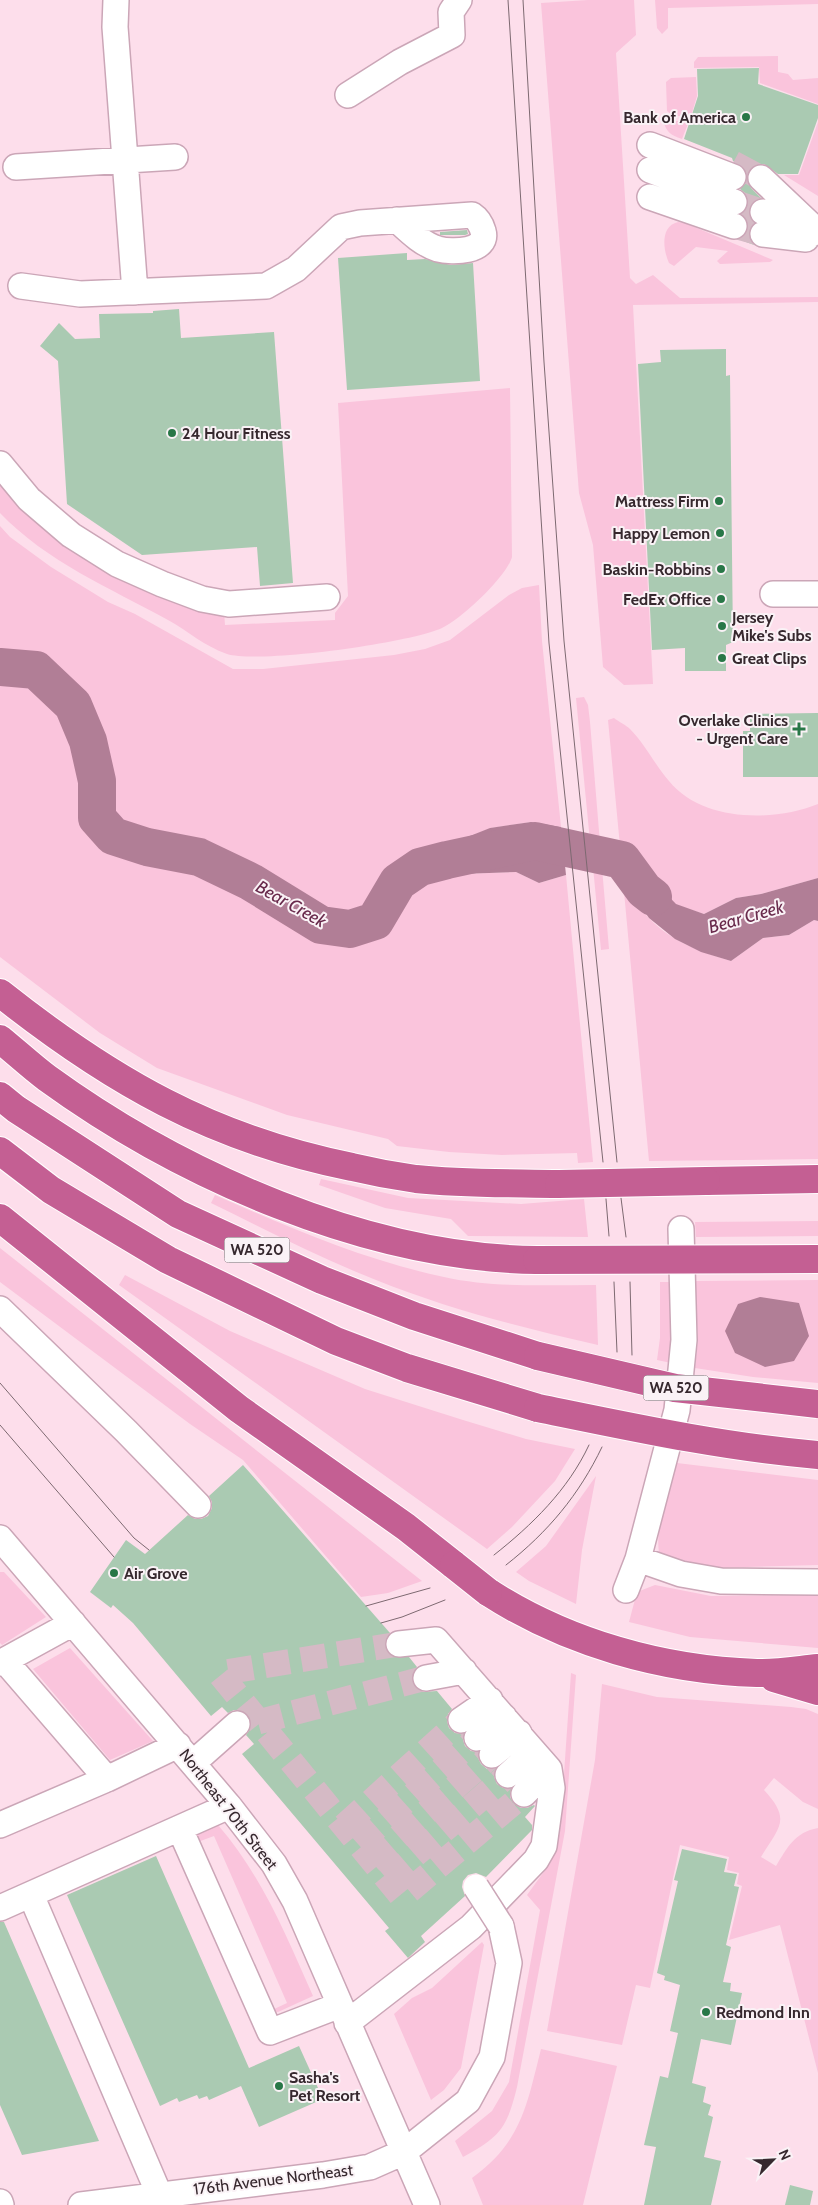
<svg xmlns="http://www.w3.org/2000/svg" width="818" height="2205" viewBox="0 0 818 2205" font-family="Cabin,sans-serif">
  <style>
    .green { fill: #fac4dc }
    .water { fill: #b17e96 }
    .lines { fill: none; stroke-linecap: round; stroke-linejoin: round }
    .river { stroke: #b17e96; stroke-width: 38 }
    .building { fill: #aacab2 }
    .minor-tunnel { stroke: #d5bac5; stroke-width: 25; stroke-dasharray: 25 12; stroke-linecap: butt }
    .minor-casing { stroke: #cba6b7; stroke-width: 28 }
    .highway-casing { stroke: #fff; stroke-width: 30 }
    .minor { stroke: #fff; stroke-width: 25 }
    .highway { stroke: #c45f93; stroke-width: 28 }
    .tram { stroke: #7d6971; stroke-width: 1 }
    .minor-bridge-casing { stroke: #cba6b7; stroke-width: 28; stroke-linecap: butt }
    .highway-bridge-casing { stroke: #fff; stroke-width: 30; stroke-linecap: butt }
    .minor-bridge { stroke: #fff; stroke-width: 25 }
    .highway-bridge { stroke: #c45f93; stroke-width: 28 }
    .poi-dot { fill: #287747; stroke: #faf2f6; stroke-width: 2 }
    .labels { text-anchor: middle; stroke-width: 4; stroke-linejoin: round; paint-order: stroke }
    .shield { fill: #faf2f6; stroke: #71656a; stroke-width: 1 }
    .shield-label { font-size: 15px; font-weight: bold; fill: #36282e }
    .poi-label { font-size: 16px; font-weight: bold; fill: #36282e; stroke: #faf2f6; text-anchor: end }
    .street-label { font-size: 16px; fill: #36282e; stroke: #faf2f6 }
    .water-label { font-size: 18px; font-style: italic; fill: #692a4c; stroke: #faf2f6 }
  </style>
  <rect width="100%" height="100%" fill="#fddeeb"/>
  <path class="green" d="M588,0H634L636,35L616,53L630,278L636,284L653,275L680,298L818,297V302L633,305L653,684L624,685L603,667L593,545L579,493L541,3Z
    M655,0H818V4L668,8V28L662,34L657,28Z
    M778,56V72L788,74L793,80L818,78V104L760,83L759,67L694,68V62L698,57Z
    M696,77L697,96L691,116H673L667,111L666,82L671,78Z
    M663,121H689L682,139C670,135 667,132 663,121Z
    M818,122V196L784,175H799Z
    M678,222L685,223L773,260L770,262L720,264L717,261L728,251L696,247L674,266L669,263C663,250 660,226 678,222Z
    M510,388L512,557C507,576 462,619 442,628C410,643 259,664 227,654C204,646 188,631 168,620C110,588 47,562 0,513V478L30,510L224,611L225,625L335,620V613L348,596L338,403Z
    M0,526L10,537L51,567L108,602L135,614L233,669H263L394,655L425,649L450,640L509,595L522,588L539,585L542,641L561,827L531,822L491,828L417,857L433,875L516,872L539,883L566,875L593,1162L578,1163L577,1153L502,1155L449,1152L397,1146L388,1139L287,1115L157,1068L100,1033L0,957Z
    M584,697L588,705L590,722L600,843L590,841L576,698Z
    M614,718C619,722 626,725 630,729C645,744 655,765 669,781C702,822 774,822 818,804V878L761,894L736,898L704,914L674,904L620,846L608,720Z
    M593,867L602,868L609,949L601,950Z
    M623,881C632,892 639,908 650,919C672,942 701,952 731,961L763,938L789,935L814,920L818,921V1159L649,1161Z
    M321,1179L408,1198L521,1204L584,1199L588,1237L468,1236L451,1219L385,1208L319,1185Z
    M215,1195C290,1228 364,1260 444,1277C493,1288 546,1285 596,1285L598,1345C523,1328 448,1309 376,1280C320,1258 266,1230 211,1203Z
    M818,1221V1236L696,1237L695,1222Z
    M0,1248L422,1581L388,1593L361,1597L243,1460L190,1424L0,1282Z
    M125,1275L230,1331L365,1389L463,1420L526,1439L575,1449L555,1481L512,1527L487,1549L119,1285Z
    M818,1280V1383L753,1377L695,1368L698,1340L695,1281Z
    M660,1282H674L676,1364L657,1360L660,1338Z
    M677,1463L818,1480V1565L712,1568L684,1564L659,1553C655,1522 667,1492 677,1463Z
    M596,1476L582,1550L576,1604L529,1581L516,1572L546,1546Z
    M0,1572H4L46,1617L2,1645L0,1643Z
    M655,1585L711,1596L818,1595V1648L690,1637L629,1622L637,1592Z
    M70,1648L153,1741L110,1760L33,1669Z
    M571,1673L576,1675L565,1831L517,2087C507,2128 500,2137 463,2157L455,2141L492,2111L509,2082L540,1910L527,1895L551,1862L555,1842L563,1788Z
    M602,1684L657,1697L791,1707L806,1709L818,1714V1809L803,1802L774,1778L764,1790C792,1820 779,1827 761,1857L776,1866C787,1848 795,1832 818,1828V2073L780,1925L729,1940L742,1886L737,1884L739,1873L727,1870L729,1857L680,1845L650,1988L636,1985L622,2045L547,2031L595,1760Z
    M218,1825C262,1876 286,1935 313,1996L278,2012L270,2011L287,2003L214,1836L195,1843L191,1835Z
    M482,1942L484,1945L461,2068L444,2090L431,2100L394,2014L412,1998L432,1988Z
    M541,2049L617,2066L583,2205H483L472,2178C522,2142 527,2104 541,2049Z"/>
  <path class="water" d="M531,822L561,827L566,875L539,883L516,872L432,875L417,857L490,828Z
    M620,846L676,904L704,914L736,898L761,894L818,878V921L814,920L789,935L763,938L731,961L701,952L675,939L649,918L623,881Z
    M760,1297L799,1303L809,1336L794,1361L765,1367L735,1353L725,1331L738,1304Z"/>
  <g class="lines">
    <path class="river" d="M0,667L36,670L73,705L88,741L97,781V818L113,836L147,847L199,857L251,882L321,925L350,929L375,921L398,882L420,867L447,860L535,841L622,860L644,890L653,897"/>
  </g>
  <path class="building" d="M759,68L758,84L818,105V118L798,174H778L764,164H757L751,168L747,175L744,168L733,161L732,158L684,139L698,96L697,69Z
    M747,177L751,188L761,198L755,200L750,206L749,213L754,223L749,233L750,239L754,245L738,239L744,236L748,230V223L741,214L747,208L748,199L745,193L740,189L746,183Z
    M467,230L468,234L465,235H440V232Z
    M407,253V260L425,259L451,265L473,263L480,381L347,390L338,258Z
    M179,309L181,338L274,332L293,583L260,586L257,547L142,555L67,504L58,361L40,346L59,323L75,339L100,338L99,314L153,313V311Z
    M726,349V376L730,375L733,642L726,645V671H685V648L652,650L638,364L661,362L660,350Z
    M818,713V777H743V731H750V714Z
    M243,1465L390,1633L386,1639L385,1645L388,1653L394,1657H409L417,1667L412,1674V1681L415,1687L422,1692L437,1691L452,1709L448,1714L447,1721L449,1728L455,1733L463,1734V1740L465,1746L471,1751L478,1752V1758L481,1764L487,1769H495L494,1777L497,1784L503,1788L511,1789L510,1797L514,1804L521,1808H527L534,1805L535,1806L525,1817L532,1825V1830L486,1877L476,1873L468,1875L463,1881L462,1887L465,1896L421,1936L425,1942L408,1958L385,1931L389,1928L242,1754L254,1744L246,1735L251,1728V1721L248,1715L241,1710H234L228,1713L222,1707L211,1716L133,1623L113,1605L111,1608L90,1592L126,1540L145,1554L188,1515L195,1519H201L208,1516L212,1508V1502L209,1496Z
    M682,1849L727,1859L724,1872L737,1874L734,1886L739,1887L726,1945L731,1947L723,1982L731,1983L730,1991L742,1993L731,2045L701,2039L692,2083L706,2087L703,2102L711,2105L708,2115L713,2117L704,2157L721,2161L711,2205H644L656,2147L644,2145L660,2076L668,2078L678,2033L670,2031L680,1985L664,1980L665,1976L657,1973L678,1881L674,1880Z
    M156,1856L249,2068L299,2046L323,2099L259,2127L241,2086L209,2100L207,2096L199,2099L197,2095L179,2102L177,2098L160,2106L67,1895Z
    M0,1922H4L99,2141L22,2155L0,2105Z
    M790,2185L813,2191L810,2205H785Z"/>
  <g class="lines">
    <path class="minor-tunnel" d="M733,163L761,178
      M734,202L763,212
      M734,226L763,234
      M399,1644L219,1673L402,1897L524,1794
      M258,1722L426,1678
      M344,1826L461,1720
      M358,1844L477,1738
      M371,1861L492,1755
      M387,1879L508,1775"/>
    <defs>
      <path id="minor" d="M116,0L115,27L135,292
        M348,95L400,62L452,35L451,12L459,0
        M650,145L733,177
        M16,167L175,157
        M650,170L734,202
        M761,178L818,232
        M650,197L734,226
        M763,212L811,234
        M763,234L806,239
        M21,286L80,294L266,286L296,269L341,227L360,223L472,215C478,219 481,224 483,231C489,252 452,253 438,249C422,244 409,231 397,220
        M0,464L29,499L71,535L117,564L162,584L202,599L229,604L327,597
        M773,594H818
        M0,1309L126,1431L198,1505
        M0,1538L229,1806L274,1864L295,1901L427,2205
        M638,1559L681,1574L721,1581L818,1582
        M626,1590L638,1559L677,1410L684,1340L681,1229
        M5,1661L107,1779
        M0,1663L73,1623
        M426,1678L464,1671
        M461,1720L490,1700
        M477,1738L504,1717
        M492,1755L519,1733
        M193,1763L237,1724
        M508,1775L534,1752
        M524,1794L549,1769
        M0,1825L107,1779L178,1745
        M180,1829L270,2032L340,2005
        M31,1895L159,2194
        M0,1908L229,1806
        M347,2023L471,1927L536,1860L544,1846L552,1788L549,1769L436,1640L399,1644
        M0,2202L1,2205
        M81,2205L323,2175L370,2167L404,2152L468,2101L492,2057L509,1963L501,1926"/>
      <path id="highway" d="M0,993C111,1081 212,1139 352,1167C373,1172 394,1176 416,1179C463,1184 511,1183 559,1184
        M0,1039C16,1052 31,1066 47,1078C182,1176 368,1258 537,1260
        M0,1096L16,1109L178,1214L322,1280L414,1316L538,1356
        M0,1151L51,1190L168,1260L336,1341L407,1368L538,1408
        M706,1181L818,1179
        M0,1218L239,1409L406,1527L454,1565
        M488,1592C567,1643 663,1670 757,1673C777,1674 798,1670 818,1668
        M774,1678L818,1691"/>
    </defs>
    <use href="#minor" class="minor-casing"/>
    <use href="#highway" class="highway-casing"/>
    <use href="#minor" class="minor"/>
    <use href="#highway" class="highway"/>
    <path class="tram" d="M508,0L549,643L603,1162
      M523,0L544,362L564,641L617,1162
      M621,1198L626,1237
      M606,1199L609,1236
      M614,1282L617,1352
      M630,1282L632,1355
      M0,1383L134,1538L149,1550
      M0,1425L114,1557
      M494,1555C532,1525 568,1490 589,1445
      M506,1565C548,1532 579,1495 602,1447
      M366,1606L430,1588
      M381,1623L402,1617L445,1600"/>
    <defs>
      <path id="minor-bridge" d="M476,1887L501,1926"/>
      <path id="highway-bridge" d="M559,1184L706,1181
        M537,1260L818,1259
        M538,1356L675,1388L818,1404
        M538,1408C631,1427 723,1447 818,1455
        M454,1565L488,1592"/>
    </defs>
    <use href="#minor-bridge" class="minor-bridge-casing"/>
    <use href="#highway-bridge" class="highway-bridge-casing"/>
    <use href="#minor-bridge" class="minor-bridge"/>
    <use href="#highway-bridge" class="highway-bridge"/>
  </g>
  <g class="poi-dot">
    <circle cx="746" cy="117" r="5"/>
    <circle cx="172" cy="433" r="5"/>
    <circle cx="719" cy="501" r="5"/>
    <circle cx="720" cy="533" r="5"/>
    <circle cx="721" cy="569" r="5"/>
    <circle cx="721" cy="599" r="5"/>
    <circle cx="722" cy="626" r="5"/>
    <circle cx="722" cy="658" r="5"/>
    <path d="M796.5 721.5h5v5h5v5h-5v5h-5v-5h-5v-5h5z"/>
    <circle cx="114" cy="1573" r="5"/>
    <circle cx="706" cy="2012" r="5"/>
    <circle cx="279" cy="2086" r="5"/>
  </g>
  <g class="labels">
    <g class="shield">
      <rect x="224.5" y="1237.5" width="65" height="25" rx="4"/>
      <rect x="643.5" y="1375.5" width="65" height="25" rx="4"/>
    </g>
    <g class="shield-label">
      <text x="257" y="1255">WA 520</text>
      <text x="676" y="1393">WA 520</text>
    </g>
    <g class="poi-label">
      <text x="736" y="123">Bank of America</text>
      <text x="182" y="439" text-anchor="start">24 Hour Fitness</text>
      <text x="709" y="507">Mattress Firm</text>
      <text x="710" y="539">Happy Lemon</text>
      <text x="711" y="575">Baskin-Robbins</text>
      <text x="711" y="605">FedEx Office</text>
      <text x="732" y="623" text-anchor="start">Jersey<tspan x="732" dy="18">Mike's Subs</tspan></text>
      <text x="732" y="664" text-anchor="start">Great Clips</text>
      <text x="788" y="726">Overlake Clinics<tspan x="788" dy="18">- Urgent Care</tspan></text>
      <text x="124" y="1579" text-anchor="start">Air Grove</text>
      <text x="716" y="2018" text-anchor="start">Redmond Inn</text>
      <text x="289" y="2083" text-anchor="start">Sasha's<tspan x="289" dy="18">Pet Resort</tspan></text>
    </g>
    <g class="street-label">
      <text transform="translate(229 1809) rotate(52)" y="6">Northeast 70th Street</text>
      <text transform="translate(273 2179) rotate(-7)" y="6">176th Avenue Northeast</text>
    </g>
    <g class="water-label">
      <text transform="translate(291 904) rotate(29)" y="6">Bear Creek</text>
      <text transform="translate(746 917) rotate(-16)" y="6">Bear Creek</text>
    </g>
  </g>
  <g transform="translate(773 2160) rotate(66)" stroke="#faf2f6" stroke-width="4" paint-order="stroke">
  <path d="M0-4L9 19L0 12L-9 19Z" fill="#36282e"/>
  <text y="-8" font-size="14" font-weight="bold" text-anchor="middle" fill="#36282e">N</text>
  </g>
</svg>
